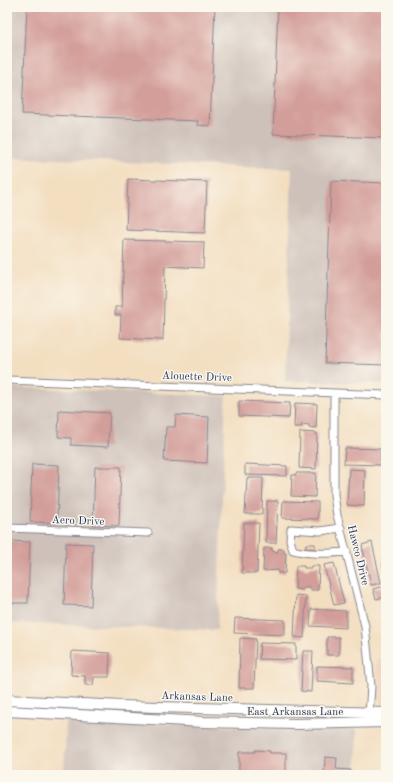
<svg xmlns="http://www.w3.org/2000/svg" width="393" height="782" viewBox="0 0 393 782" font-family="'Old Standard TT',serif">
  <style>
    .built { fill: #edd2bb }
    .industrial { fill: #cec1ba }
    .building { fill: #d39d99 }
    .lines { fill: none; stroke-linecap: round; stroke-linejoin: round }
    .street-casing { stroke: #87868f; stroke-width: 9 }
    .secondary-casing { stroke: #87868f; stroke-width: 12 }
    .street { stroke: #fff; stroke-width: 7 }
    .secondary { stroke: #fff; stroke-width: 10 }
    .labels { text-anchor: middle; stroke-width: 3; stroke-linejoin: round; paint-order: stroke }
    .street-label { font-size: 11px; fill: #1b2f5e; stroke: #fbf7ec }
  </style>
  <rect width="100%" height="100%" fill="#fbf7ec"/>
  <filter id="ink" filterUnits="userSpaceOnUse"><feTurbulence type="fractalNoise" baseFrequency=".025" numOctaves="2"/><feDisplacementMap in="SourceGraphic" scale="8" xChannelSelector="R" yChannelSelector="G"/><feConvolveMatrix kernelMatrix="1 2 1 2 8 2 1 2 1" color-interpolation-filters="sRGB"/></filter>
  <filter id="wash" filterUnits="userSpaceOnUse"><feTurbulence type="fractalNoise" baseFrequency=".012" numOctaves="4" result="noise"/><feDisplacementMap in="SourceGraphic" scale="16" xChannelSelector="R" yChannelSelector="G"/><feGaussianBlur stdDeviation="0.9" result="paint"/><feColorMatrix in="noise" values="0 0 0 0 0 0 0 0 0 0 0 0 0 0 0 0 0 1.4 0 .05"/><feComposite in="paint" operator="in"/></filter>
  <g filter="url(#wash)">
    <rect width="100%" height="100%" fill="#f3dec0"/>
    <path class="built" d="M376,658H386V705L382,703L375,695Z"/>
    <path class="industrial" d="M7,7H386V384L285,381L292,169L7,157Z
      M7,387L226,396L217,630L7,623Z
      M66,721L212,726L357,729L356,771L386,772V775H64Z"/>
    <g id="blocks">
      <path class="building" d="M27,7H215L210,126L197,125L198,121L22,114Z
        M278,7H386V138L273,134Z
        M128,179L207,182L205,233L126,230Z
        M331,181L386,183V365L325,363Z
        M124,240L204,242L203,268L165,266L163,340L120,338L121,315H115V307H122Z
        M239,401L290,403L289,418L239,416Z
        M295,403L317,404L316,428L309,427V425L302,424V427H294Z
        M59,410L110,413L108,447L71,445V438L58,437Z
        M176,415L209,417L207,463L164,461L166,427H175Z
        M300,432L317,433L316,469L299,468Z
        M345,448L381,449L380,465L344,464Z
        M32,464L59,465L57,523L30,522Z
        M245,464L287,466V476L245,475Z
        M95,467H121L119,526L93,525Z
        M349,469L365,470L364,506L347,505Z
        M296,473H316L315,497L291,496L292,475H296Z
        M247,478H263L262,514H245Z
        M267,501H278L276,543H266Z
        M283,501L318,502V519L282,518Z
        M244,523H259L257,573H242Z
        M7,541L30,542L28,603H7Z
        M372,542L381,583L371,585L362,545Z
        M66,543L93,544L91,606L64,605Z
        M306,544H315V549H305Z
        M264,548H272V551L278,552V549H284V553H286L285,573H278V570L263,571Z
        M384,550H386V568L383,567Z
        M334,563L344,603L334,605L324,565Z
        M296,566H304V568H311V566H319L318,590H311V587H303V590L295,589Z
        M386,586V597L376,599L373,589Z
        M296,595L306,596L304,638L294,637Z
        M311,609L346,611V628L310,626Z
        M235,618L285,620V635L234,633Z
        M327,637H339V655H327Z
        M240,638L256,639L254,688H239Z
        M260,643L296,644V660L259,659Z
        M72,651L110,653L109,677H94L93,685H85V676L71,675Z
        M303,651H313L311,692L301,691Z
        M317,666L353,667V683L317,681Z
        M255,750L270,751V753H286V775H239V752H255Z
        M325,757L337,758L336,769L351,770V775H324Z"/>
    </g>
  </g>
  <g filter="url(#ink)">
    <use href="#blocks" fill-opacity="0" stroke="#87868f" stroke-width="1"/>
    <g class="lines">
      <defs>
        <path id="street" d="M7,380L386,395
          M334,393V495L337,515L365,626L371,686L369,716
          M7,528L148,533
          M341,528L320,531L291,529L290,540L293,550C310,555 329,553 347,552"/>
        <path id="secondary" d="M7,700L121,706L386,713
          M7,711L204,722L297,724L386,722"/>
      </defs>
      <use href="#street" class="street-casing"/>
      <use href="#secondary" class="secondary-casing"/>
      <use href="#street" class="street"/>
      <use href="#secondary" class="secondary"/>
    </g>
  </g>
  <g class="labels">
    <g class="street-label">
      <text transform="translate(197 376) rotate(2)" y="4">Alouette Drive</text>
      <text transform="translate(78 520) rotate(2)" y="4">Aero Drive</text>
      <text transform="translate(359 555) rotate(76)" y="4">Hawco Drive</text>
      <text transform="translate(197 696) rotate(2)" y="4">Arkansas Lane</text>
      <text x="295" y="715">East Arkansas Lane</text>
    </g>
  </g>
  <rect width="393" height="782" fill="none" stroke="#fbf7ec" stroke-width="24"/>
</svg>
